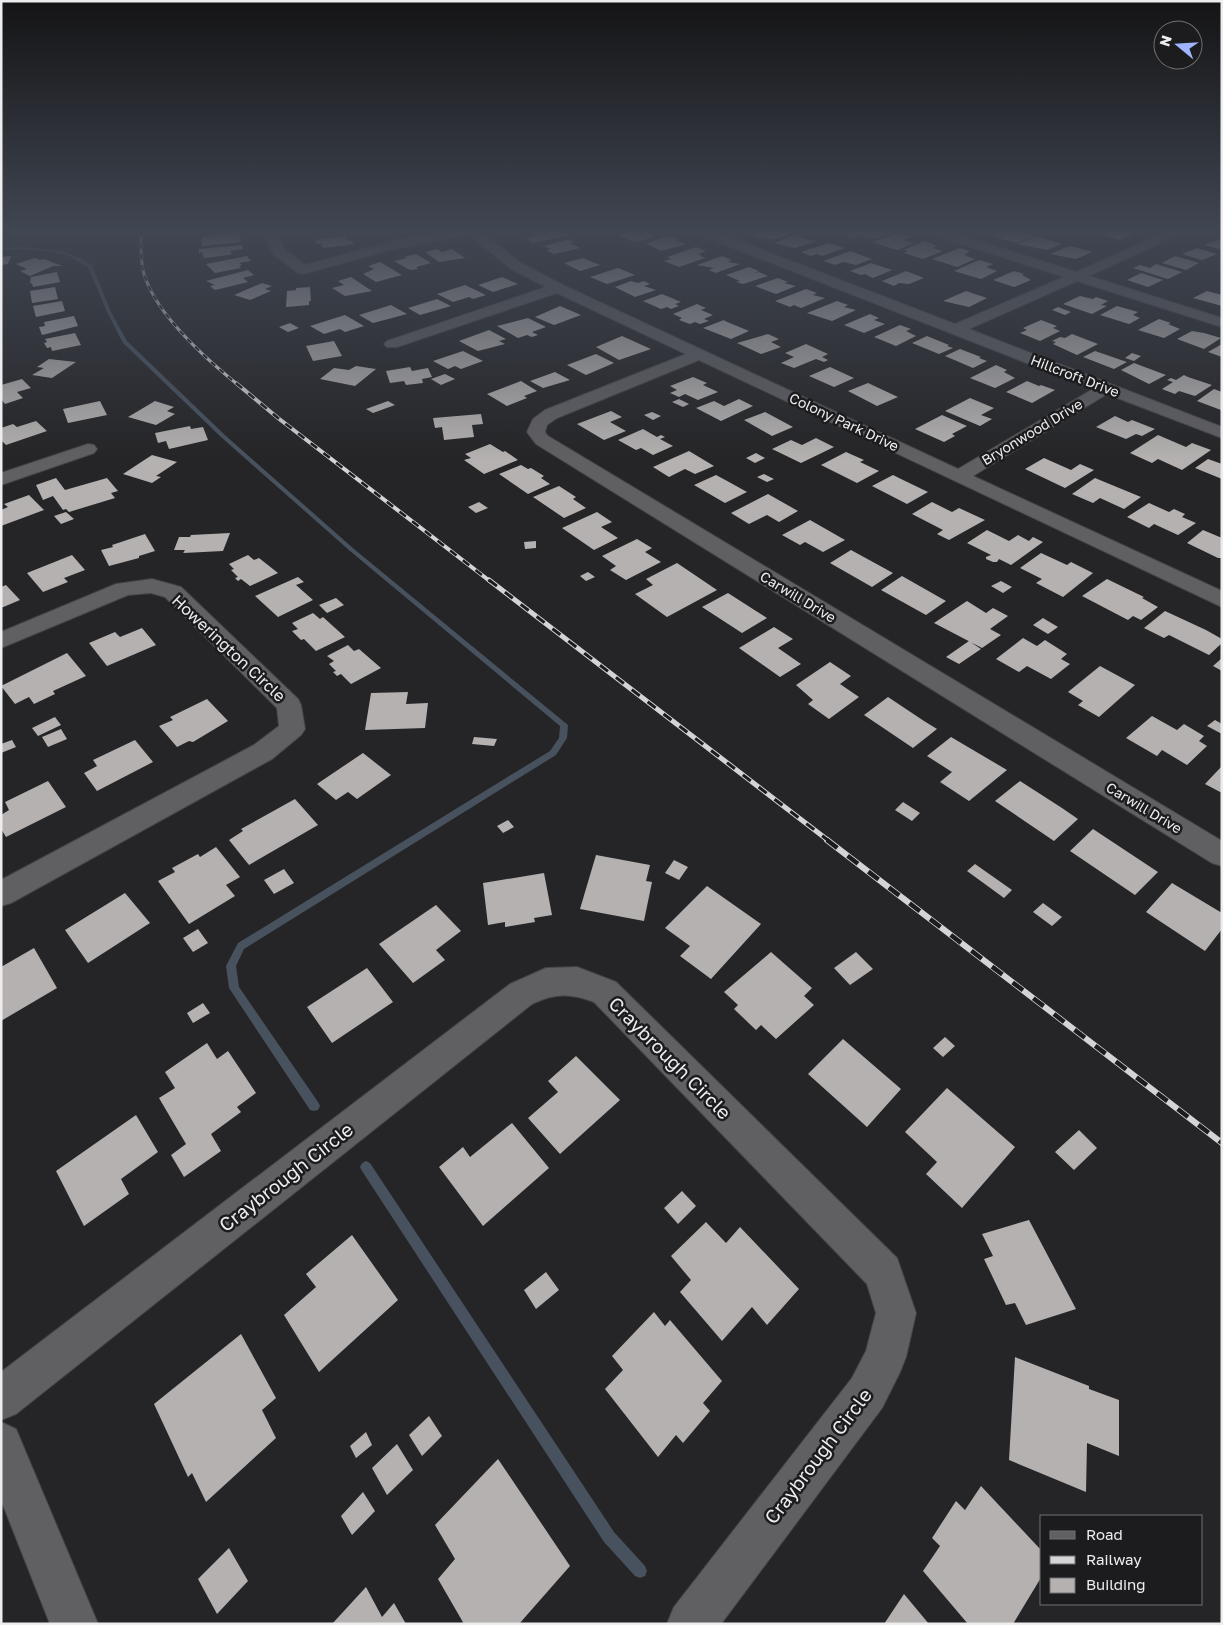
<svg xmlns="http://www.w3.org/2000/svg" width="1223" height="1625" viewBox="0 0 1223 1625" font-family="'Golos Text',sans-serif">
  <style>
    .lines { fill: none; stroke-linecap: round; stroke-linejoin: round }
    .stream { fill: #47525e; fill-rule: evenodd }
    .building { fill: #b4b1b0 }
    .minor-casing { stroke: #444446; stroke-width: 2 }
    .minor { fill: #605f62; fill-rule: evenodd }
    .rail-far3-casing { stroke: #d4d4d6; stroke-width: 3 }
    .rail-far2-casing { stroke: #d4d4d6; stroke-width: 4 }
    .rail-far1-casing { stroke: #d4d4d6; stroke-width: 5 }
    .rail-casing { stroke: #d4d4d6; stroke-width: 6 }
    .rail-far3 { stroke: #1c1c1e; stroke-width: 2; stroke-dasharray: 5.5; stroke-linecap: butt }
    .rail-far2 { stroke: #1c1c1e; stroke-width: 2.5; stroke-dasharray: 8; stroke-linecap: butt }
    .rail-far1 { stroke: #1c1c1e; stroke-width: 3; stroke-dasharray: 10; stroke-linecap: butt }
    .rail { stroke: #1c1c1e; stroke-width: 4.5; stroke-dasharray: 13; stroke-linecap: butt }
    .labels { text-anchor: middle; stroke-width: 5; stroke-linejoin: round; paint-order: stroke }
    .far-street-label { font-size: 14px; fill: #ededef; stroke: #1c1c1e }
    .street-label { font-size: 16px; fill: #ededef; stroke: #1c1c1e }
    .near-street-label { font-size: 19px; fill: #ededef; stroke: #1c1c1e }
  </style>
  <rect width="100%" height="100%" fill="#252527"/>
  <g class="lines">
    <path class="stream" d="M23,247L61,251L82,259L92,265L111,312L127,341L226,436L354,549L568,725L567,738L556,755L244,949L236,966L239,987L318,1102L320,1106L318,1110L314,1111L310,1110L229,988L226,966L238,943L550,751L559,738L560,726L350,551L222,438L123,343L107,312L88,267L69,256L47,251L23,249L1,250V248Z
      M366,1161L370,1163L614,1532L645,1566L647,1571L645,1576L640,1578L635,1576L604,1542L362,1171L360,1167L362,1163Z"/>
  </g>
  <path class="building" d="M534,232H564L569,235L533,243L526,238L536,236Z
    M627,232H648L654,237L635,242L618,235Z
    M755,232H793V233L770,240L764,236L759,238L749,234Z
    M850,232H891V233L874,239L861,235L854,238L844,235Z
    M997,232H1023L1034,236L1016,243L989,235Z
    M1103,232H1129L1134,234L1120,240L1099,234Z
    M240,233V238L234,239H241V242L202,246V237Z
    M898,233L911,237L903,240L914,243L897,250L872,242Z
    M795,235L807,240L817,241L795,248L774,243Z
    M345,236L348,241H352L354,244L323,248L321,245L323,243L317,244L315,240Z
    M671,236L680,240L675,241L687,244L661,251L646,243Z
    M1037,236L1062,244L1047,250L1017,244Z
    M569,239L574,242L570,243L580,248L554,254L546,250L551,249L543,246Z
    M1221,239L1222,250L1205,245L1208,243Z
    M925,241L937,246L932,248L943,251L923,259L904,253L908,251L903,250Z
    M829,243L844,248L822,256L817,254L811,256L801,252Z
    M242,245L243,249L230,251L232,254L228,255L204,258L202,252L199,253V249Z
    M1070,246L1092,252L1076,259L1050,254Z
    M696,247L706,251L698,254L705,258L679,267L664,261L671,259L667,257Z
    M960,248L970,251L964,255L975,259L957,267L932,259Z
    M1197,248L1217,254L1202,260L1182,254Z
    M438,249L442,252L452,249L465,258L439,262L425,252Z
    M850,251L872,259L856,265L843,262L835,265L824,261Z
    M416,254L431,263L416,267L418,269L410,270L394,261L407,258L404,257Z
    M11,256L8,264L1,265V257Z
    M247,256L251,261L239,263L242,265L239,266L241,268L215,273L206,264Z
    M722,256L732,260L728,262L740,264L716,273L709,270L714,268L697,265Z
    M1175,256L1199,263L1186,270L1162,263Z
    M35,258L40,260L44,259L62,266H53L30,276L20,271L27,269L16,264Z
    M583,258L600,265L580,271L564,263Z
    M979,260L993,264L986,267L997,271L981,279L954,271Z
    M380,262L402,275L376,282L363,274L374,269L368,266Z
    M871,263L892,270L873,278L865,274L861,275L850,271Z
    M1156,264L1182,272L1168,279L1133,268L1140,265L1150,268Z
    M749,267L759,271L754,273L759,272L768,276L743,284L736,282L740,281L726,275Z
    M618,268L635,275L607,284L590,277Z
    M248,270L254,275L243,278L248,282L215,290L210,286L215,285L206,281Z
    M906,271L924,278L909,284L899,283L894,286L882,281Z
    M1014,271L1024,274L1022,275L1031,280L1014,287L993,280Z
    M57,272L60,282L33,287L32,283L30,284L31,277Z
    M1141,273L1163,280L1148,287L1127,280Z
    M351,277L372,291L345,296L332,288L344,285L338,281Z
    M502,277L518,284L493,292L478,285Z
    M778,278L788,282L784,283L796,286L776,294L755,286Z
    M631,281L638,283L644,281L650,284L644,286L656,290L635,297L615,287Z
    M262,283L272,286L265,289L271,291L250,300L234,295Z
    M465,285L486,295L473,299L469,297L453,302L437,294Z
    M55,287L58,299L32,303L30,291Z
    M310,287L311,301H309V305L286,307L287,291L296,290V288Z
    M806,289L817,293L813,295L825,298L801,308L794,305L790,307L775,301Z
    M966,291L987,298L969,307L943,301Z
    M1207,291L1222,295V306L1193,298Z
    M662,294L681,302L675,304L679,306L671,309L667,307L661,309L643,301Z
    M1080,296L1093,299L1096,297L1108,301L1101,305L1107,306L1092,314L1063,304Z
    M437,299L451,306L420,315L408,308Z
    M62,301L65,311L36,317L33,306Z
    M837,301L848,305L844,307L856,310L832,321L807,313Z
    M697,304L706,308L701,310L713,315L704,319L709,321L700,324L695,322L690,324L679,320L682,318L673,314Z
    M391,305L407,314L373,323L359,315Z
    M560,306L581,315L554,325L535,317Z
    M1117,306L1138,312L1133,315L1140,318L1129,324L1100,315Z
    M1058,307L1071,312L1065,315L1052,310Z
    M870,314L879,318L874,320L885,324L864,333L844,325Z
    M345,315L364,326L345,332L340,329L324,334L310,326Z
    M74,316L78,326L42,335L39,327L45,326L44,322Z
    M528,318L546,327L532,332L538,335L532,337L527,335L518,338L497,326Z
    M1159,319L1171,323L1168,324L1180,329L1164,338L1138,330Z
    M724,320L725,321L749,331L731,339L703,328Z
    M1041,320L1057,326L1053,328L1060,331L1040,341L1020,333L1027,330L1023,328Z
    M290,323L299,328L288,332L279,327Z
    M900,325L911,329L906,331L916,336L896,346L874,337Z
    M489,330L506,339L499,341L505,344L478,351L459,341Z
    M1192,331L1204,333L1221,338L1204,349L1177,339Z
    M75,333L81,345L52,351L51,347L47,348L44,343L47,342L45,339Z
    M768,334L779,339L771,342L781,347L761,354L737,343Z
    M1072,334L1098,344L1077,355L1053,344L1056,342L1052,341L1060,337L1065,338Z
    M622,336L651,349L619,360L596,347Z
    M927,336L949,345L947,346L953,348L939,354L912,343Z
    M334,341L342,356L313,361L306,346Z
    M806,344L828,354L822,357L828,360L824,362L816,359L794,368L781,363L794,357L785,353Z
    M1222,344V357L1208,352Z
    M960,349L981,357L979,358L987,361L973,368L945,356Z
    M463,351L483,361L461,369L455,366L448,369L433,361Z
    M1095,351L1127,362L1114,369L1083,357Z
    M1132,353L1141,356L1134,361L1125,358Z
    M596,354L614,363L586,375L567,365Z
    M49,359L76,362L52,378L32,375L44,368L37,367Z
    M1134,363L1166,375L1149,384L1121,370Z
    M996,365L1007,370L1004,372L1015,378L995,388L970,378Z
    M356,366L376,369L355,386L320,379L334,368L349,370Z
    M410,367L412,371L428,368L432,377L422,379L423,383L406,385L404,381L390,383L386,371Z
    M830,367L854,378L834,387L809,376Z
    M555,372L570,380L543,388L530,381Z
    M445,374L455,379L441,385L431,379Z
    M1184,375L1188,377L1212,385L1195,396L1179,391L1175,394L1162,389L1173,382L1167,380L1171,378L1176,380Z
    M693,377L707,383L703,385L718,392L698,400L685,394L679,397L670,393L677,390L670,386Z
    M22,379L31,388L17,392L23,398L5,404L1,399V385Z
    M521,381L537,391L524,396L527,398L507,406L487,394Z
    M1027,381L1039,386L1041,385L1055,390L1032,403L1006,392Z
    M868,383L898,397L877,406L848,391Z
    M1214,389L1222,392L1221,410L1197,401Z
    M970,398L994,408L981,415L992,419L980,426L945,411Z
    M679,399L689,404L683,407L672,402Z
    M739,399L753,406L721,421L696,408L714,401L724,406Z
    M100,401L107,415L68,423L63,409Z
    M155,401L174,407L167,411L175,414L156,425L128,417Z
    M388,401L395,405L373,413L366,409Z
    M611,411L622,417L610,422L626,431L604,440L577,424Z
    M652,412L661,416L653,420L644,415Z
    M765,412L767,413L793,427L772,436L744,420Z
    M481,414L483,424L472,425L474,437L444,440L442,427L435,428L433,418Z
    M942,415L967,426L952,434L955,436L944,442L915,429Z
    M1115,416L1128,422L1132,420L1155,429L1142,436L1136,434L1126,439L1096,427Z
    M36,421L47,431L6,445L1,440V428L13,424L17,427Z
    M190,426L191,429L203,427L208,440L169,449L166,441L158,443L155,433Z
    M643,429L657,437L661,435L665,437L660,439L673,446L653,455L641,448L636,450L618,440Z
    M1158,435L1186,447L1192,443L1211,450L1182,470L1158,459L1152,463L1130,453Z
    M816,438L834,447L801,463L772,449L791,440L802,445Z
    M490,444L503,452L505,451L518,460L484,474L464,460L471,458L465,454Z
    M689,451L714,466L695,474L685,469L669,477L653,467Z
    M846,452L864,460L860,462L879,471L857,483L821,465Z
    M756,453L765,458L755,463L746,458Z
    M152,455L177,462L156,476L161,477L152,483L123,474Z
    M1044,458L1071,470L1080,464L1094,470L1065,488L1025,469Z
    M1208,459L1222,464V479L1195,468Z
    M521,465L528,469L531,468L544,476L541,478L550,484L528,494L499,474Z
    M764,474L774,479L767,482L757,477Z
    M716,475L729,482L747,492L725,503L694,485Z
    M893,475L901,479L928,492L907,504L872,486Z
    M56,478L65,490L107,478L118,491L111,493L115,498L69,512L66,509L63,510L53,496L43,500L36,485Z
    M1095,478L1141,497L1124,509L1100,498L1093,503L1072,494Z
    M559,486L576,497L573,499L586,508L564,518L533,497Z
    M768,494L798,511L779,522L767,515L749,524L731,513Z
    M29,495L44,510L1,526V510L8,507L4,504Z
    M479,502L488,508L476,513L468,507Z
    M932,502L952,512L959,508L985,520L949,540L937,534L943,530L912,514Z
    M1149,503L1169,512L1174,509L1185,514L1182,517L1196,523L1178,535L1154,524L1149,528L1127,517Z
    M66,512L74,519L61,524L54,516Z
    M597,512L612,522L601,527L618,538L594,550L562,528Z
    M810,520L845,540L823,552L805,542L800,545L782,535Z
    M987,530L1009,541L1018,535L1029,541L1033,537L1043,542L1011,565L999,559L997,562H993L986,559V557L991,555L967,543Z
    M1203,530L1222,538V558H1218L1187,543Z
    M230,533L223,551L183,553L185,550H174L179,537H190L191,535Z
    M145,534L155,551L139,556V558L109,566L101,550L113,547L112,545Z
    M637,539L652,548L645,552L661,562L626,580L610,570L616,566L602,556Z
    M536,541V548L525,549L524,542Z
    M851,550L893,573L872,587L830,563Z
    M1041,553L1067,565L1071,562L1093,573L1063,597L1036,583L1042,579L1020,568Z
    M72,555L85,570L64,578L68,582L43,592L27,573Z
    M248,555L254,560L259,558L278,573L250,586L241,579L238,581L235,578L238,577L231,570L234,569L229,564Z
    M677,563L717,590L667,617L635,594L653,585L646,579Z
    M588,572L595,577L586,581L580,576Z
    M902,576L946,601L926,615L881,590Z
    M298,577L304,582L296,585L313,600L278,617L255,596Z
    M1107,579L1144,597L1142,598L1158,607L1141,620L1133,616L1128,620L1082,596Z
    M1001,581L1012,587L1003,593L991,586Z
    M6,585L20,600L1,608V587Z
    M728,593L756,611L767,618L742,633L702,607Z
    M336,598L344,605L327,613L319,605Z
    M967,601L986,613L993,608L1008,616L990,629L1001,635L982,648L934,623Z
    M1165,611L1206,630L1222,639V643L1209,655L1169,635L1164,638L1144,628Z
    M313,613L320,619L323,617L345,637L316,651L304,639L301,640L292,631L298,629L292,623Z
    M1043,618L1058,627L1048,634L1033,625Z
    M774,627L793,639L778,648L801,664L780,677L739,648Z
    M142,628L156,645L107,666L89,643L115,632L120,637Z
    M1023,638L1037,646L1045,640L1067,654L1061,659L1070,664L1051,679L1027,666L1019,672L996,659Z
    M969,641L981,649L959,664L946,657Z
    M348,645L354,651L359,649L381,668L351,684L341,674L337,676L333,672L336,671L329,664L334,661L327,656Z
    M67,653L86,676L53,691L55,694L34,704L29,697L15,704L1,686Z
    M1222,658V671L1213,666Z
    M830,662L851,676L840,684L859,697L829,719L808,704L813,700L796,685Z
    M1100,666L1135,685L1099,717L1078,705L1083,701L1068,692Z
    M408,692L406,704L428,703L425,728L365,730L371,693Z
    M888,697L924,721L937,729L913,748L864,715Z
    M207,699L228,721L193,742L189,741L177,747L159,726L173,720L170,717Z
    M1152,716L1177,730L1184,724L1204,736L1199,741L1207,746L1187,765L1162,750L1157,756L1126,738Z
    M55,717L61,725L38,736L32,728Z
    M1215,720L1222,724V734L1207,726Z
    M61,729L67,739L48,747L42,737Z
    M474,737L497,739L494,746L472,744Z
    M951,737L1007,770L969,801L940,782L952,772L927,756Z
    M12,740L16,747L1,753V744Z
    M135,740L153,762L97,791L84,773L97,766L93,760Z
    M363,753L391,775L357,799L348,792L336,800L317,784Z
    M1222,766V793L1205,784Z
    M48,781L66,807L6,837L1,829V815L9,810L5,802Z
    M1020,781L1062,808L1078,819L1054,841L995,801Z
    M295,799L318,825L249,865L229,840L243,831L241,829Z
    M903,802L920,813L912,821L895,810Z
    M508,820L514,827L503,833L497,826Z
    M1093,829L1158,872L1135,895L1070,851Z
    M216,847L240,877L226,885L235,896L189,924L158,881L175,872L172,868L198,854L200,857Z
    M596,855L650,865L646,881L652,882L644,921L580,909Z
    M674,860L688,867L679,880L665,873Z
    M975,864L1012,890L1004,898L967,871Z
    M284,869L294,883L274,894L264,880Z
    M544,873L552,915L534,918L535,922L505,927V922L488,925L483,883Z
    M1172,883L1222,913V929L1205,951L1146,912Z
    M707,886L761,924L711,979L680,956L690,946L665,928Z
    M125,893L150,923L88,963L65,930Z
    M1043,903L1062,917L1052,926L1033,912Z
    M436,905L461,931L436,950L445,960L413,983L379,944Z
    M198,929L208,943L193,952L183,938Z
    M34,948L57,988L1,1021V967Z
    M771,952L812,988L804,996L814,1005L776,1039L761,1025L756,1030L734,1009L738,1005L724,992Z
    M856,952L873,969L850,985L834,968Z
    M367,968L393,1002L332,1043L307,1007Z
    M203,1003L210,1013L193,1023L187,1013Z
    M945,1037L955,1046L943,1057L933,1048Z
    M843,1039L901,1089L867,1127L808,1074Z
    M207,1043L217,1059L228,1051L256,1093L237,1107L241,1112L211,1134L221,1151L184,1177L171,1155L186,1144L159,1098L175,1088L165,1072Z
    M576,1056L620,1100L560,1154L528,1118L558,1092L548,1081Z
    M947,1088L1015,1147L962,1208L926,1174L937,1162L905,1132Z
    M136,1115L158,1152L121,1179L129,1194L84,1226L56,1171Z
    M512,1123L549,1168L483,1226L439,1167L463,1147L470,1157Z
    M1079,1130L1097,1148L1074,1170L1055,1152Z
    M682,1191L696,1206L678,1224L664,1208Z
    M1029,1220L1076,1309L1026,1325L1015,1303L1006,1305L984,1259L993,1256L982,1234Z
    M706,1222L726,1243L740,1227L799,1289L767,1325L752,1307L722,1341L680,1292L691,1280L671,1256Z
    M352,1235L398,1300L319,1372L284,1315L316,1287L306,1274Z
    M546,1272L559,1290L536,1309L524,1290Z
    M654,1312L665,1326L670,1320L722,1381L703,1403L710,1411L683,1443L676,1435L658,1457L605,1389L623,1370L612,1356Z
    M241,1334L276,1398L262,1410L276,1438L206,1502L192,1473L188,1477L154,1404Z
    M1015,1357L1089,1386V1389L1119,1400V1456L1087,1443L1086,1492L1009,1460Z
    M429,1416L442,1436L422,1456L409,1435Z
    M366,1432L372,1445L356,1458L350,1446Z
    M397,1444L413,1470L387,1495L372,1468Z
    M498,1459L570,1566L519,1624H464L438,1579L455,1559L435,1525Z
    M981,1486L1042,1551V1576L1013,1624H968L923,1571L940,1546L932,1538L956,1501L965,1510Z
    M363,1492L375,1511L352,1535L341,1516Z
    M229,1548L248,1581L217,1614L198,1579Z
    M366,1587L382,1617L394,1603L406,1624H332Z
    M904,1594L929,1624H884Z"/>
  <g class="lines">
    <defs>
      <path id="minor" d="M264,232H276L284,249L305,265L397,240L441,232H481L521,263L563,285L958,469L1093,389L700,235L698,232H716L955,324L1064,277L933,235L931,232H951L1076,272L1167,232H1184L1089,276L1222,318V327L1077,281L969,329L1222,427V438L1107,394L973,476L1222,591V607L699,360L557,418L547,425L545,432L548,436L1222,841V866L1212,863L536,444L527,432L533,419L545,410L686,354L557,293L397,347H387L384,344L387,341L546,287L511,269L469,235L398,248L303,274L298,273L273,254Z
        M88,444L94,445L97,449L94,453L1,485V473Z
        M152,579L181,587L298,699L301,705L305,729L301,735L272,759L11,903L1,906V880L254,745L279,726L277,708L165,597L151,593L128,595L1,648V632L116,584Z
        M577,967L616,982L897,1258L916,1313L906,1357L900,1372L882,1408L721,1624H667L674,1607L852,1378L866,1351L876,1313L867,1284L594,1002C570,993 555,993 532,1004L16,1414L1,1420V1372L510,984L546,968Z
        M1,1422L16,1429L98,1624H50L1,1500Z"/>
    </defs>
    <use href="#minor" class="minor-casing"/>
    <use href="#minor" class="minor"/>
    <defs>
      <path id="rail-far3" d="M141,232C141,246 140,260 144,274C156,314 205,358 237,384"/>
      <path id="rail-far2" d="M236,383L278,418L491,582"/>
      <path id="rail-far1" d="M489,580L829,841"/>
      <path id="rail" d="M827,840L1222,1143"/>
    </defs>
    <use href="#rail-far3" class="rail-far3-casing"/>
    <use href="#rail-far2" class="rail-far2-casing"/>
    <use href="#rail-far1" class="rail-far1-casing"/>
    <use href="#rail" class="rail-casing"/>
    <use href="#rail-far3" class="rail-far3"/>
    <use href="#rail-far2" class="rail-far2"/>
    <use href="#rail-far1" class="rail-far1"/>
    <use href="#rail" class="rail"/>
  </g>
  <linearGradient id="sky" x2="0" y2="1"><stop stop-color="#141415"/><stop offset="0.5" stop-color="#404652"/><stop offset="1" stop-color="#404652" stop-opacity="0"/></linearGradient>
  <rect width="1223" height="460" fill="url(#sky)"/>
  <g class="labels">
    <g class="far-street-label">
      <text transform="translate(1075 376) rotate(21)" y="5">Hillcroft Drive</text>
      <text transform="translate(844 422) rotate(25)" y="5">Colony Park Drive</text>
      <text transform="translate(1032 432) rotate(-31)" y="5">Bryonwood Drive</text>
      <text transform="translate(798 597) rotate(31)" y="5">Carwill Drive</text>
      <text transform="translate(1144 808) rotate(31)" y="5">Carwill Drive</text>
    </g>
    <g class="street-label">
      <text transform="translate(229 648) rotate(43)" y="6">Howerington Circle</text>
    </g>
    <g class="near-street-label">
      <text transform="translate(670 1058) rotate(45)" y="7">Craybrough Circle</text>
      <text transform="translate(286 1177) rotate(-38)" y="7">Craybrough Circle</text>
      <text transform="translate(818 1456) rotate(-53)" y="7">Craybrough Circle</text>
    </g>
  </g>
  <rect width="1223" height="1625" fill="none" stroke="#ededef" stroke-width="5"/>
  <rect x="1040" y="1515" width="162" height="90" fill="#1c1c1e" stroke="#707072"/>
  <rect x="1050" y="1531" width="25" height="8" fill="#605f62" stroke="#707072"/>
  <text x="1086" y="1540" font-size="15" fill="#ededef">Road</text>
  <rect x="1050" y="1556" width="25" height="8" fill="#d4d4d6" stroke="#707072"/>
  <text x="1086" y="1565" font-size="15" fill="#ededef">Railway</text>
  <rect x="1050" y="1578" width="25" height="15" fill="#b4b1b0" stroke="#707072"/>
  <text x="1086" y="1590" font-size="15" fill="#ededef">Building</text>
  <g transform="translate(1178 45) rotate(288)"><circle r="24" fill="#1c1c1e" stroke="#707072"/>
  <path d="M0-4L9 19L0 12L-9 19Z" fill="#a0b3fd"/>
  <text y="-8" font-size="14" font-weight="bold" text-anchor="middle" fill="#ededef">N</text>
  </g>
</svg>
